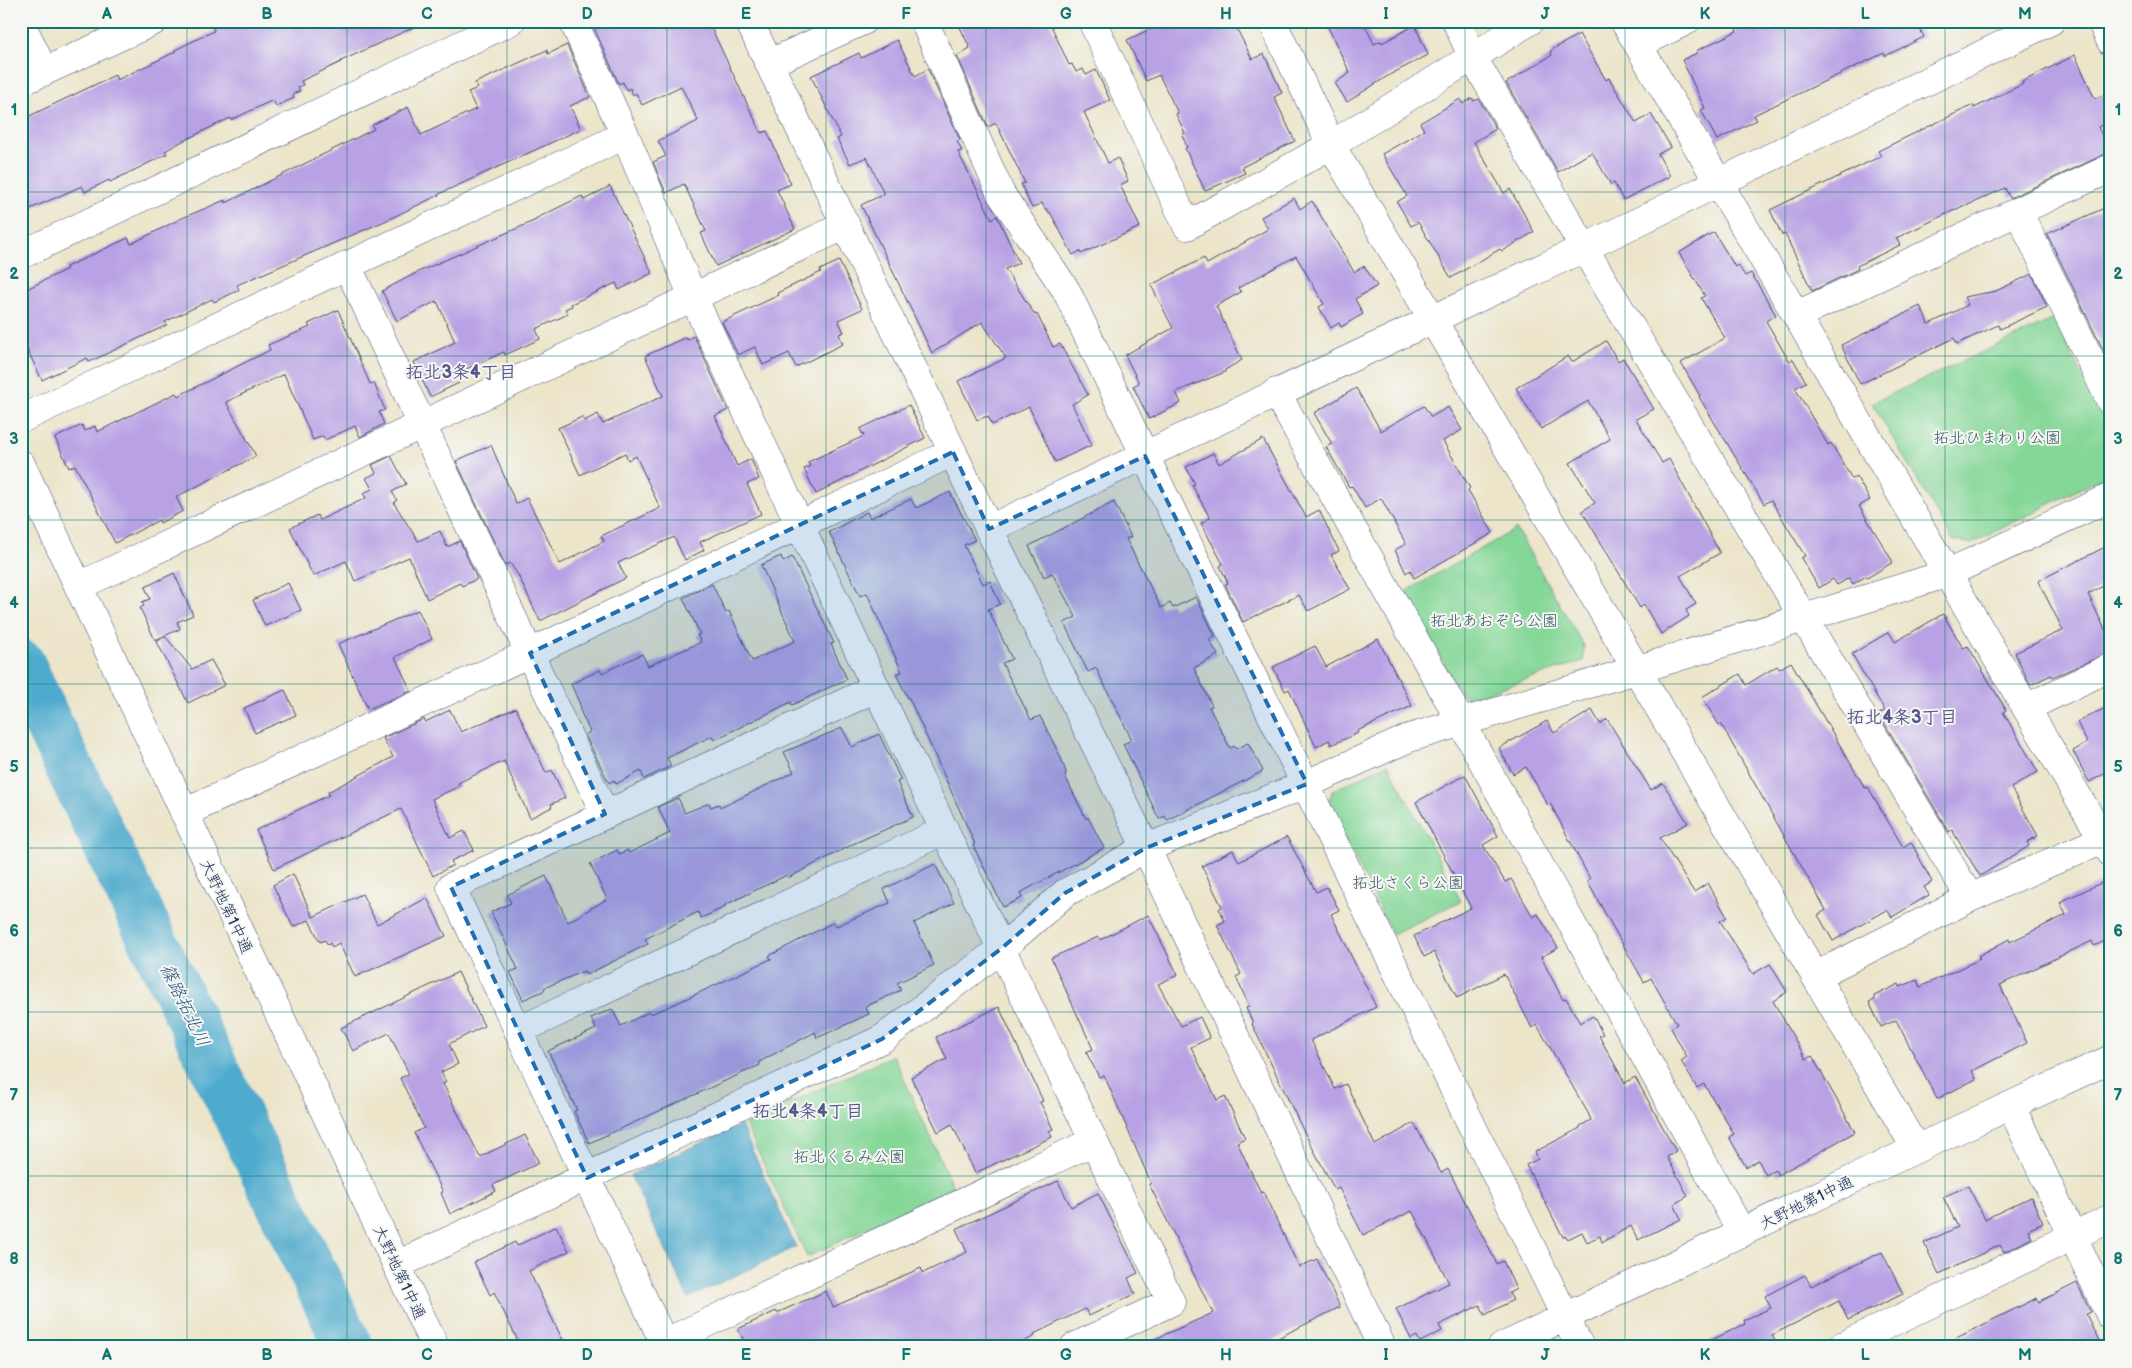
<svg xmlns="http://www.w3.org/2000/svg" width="2132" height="1368" viewBox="0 0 2132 1368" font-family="'Balsamiq Sans','Klee One',sans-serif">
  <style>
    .green { fill: #85d798; stroke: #50837b }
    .water { fill: #4fabcd; stroke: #356d96 }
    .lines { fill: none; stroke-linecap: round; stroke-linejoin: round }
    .river { stroke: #4fabcd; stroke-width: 49 }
    .building { fill: #b8a1e4 }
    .minor-casing { stroke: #3a4a6e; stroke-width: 29 }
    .minor { stroke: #fff; stroke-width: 28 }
    .marked { fill: #1f6fb2; fill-opacity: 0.2; stroke: #1f6fb2; stroke-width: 4; stroke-dasharray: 10 6; stroke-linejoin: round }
    .grid { fill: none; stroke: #0f766e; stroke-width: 1; stroke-opacity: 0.55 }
    .labels { text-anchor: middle; stroke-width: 4; stroke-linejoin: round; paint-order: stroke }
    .park-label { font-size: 16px; fill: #36596c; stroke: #f6f6f2 }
    .street-label { font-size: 16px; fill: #1b2f5e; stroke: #f6f6f2 }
    .neighbourhood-label { font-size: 18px; font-weight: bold; fill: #52578d; stroke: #f6f6f2 }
    .water-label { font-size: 18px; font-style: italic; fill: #2d5a85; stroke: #f6f6f2 }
    .neatline { fill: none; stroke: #0f766e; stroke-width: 2 }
    .grid-label { font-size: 16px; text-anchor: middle; font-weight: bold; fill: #0f766e }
  </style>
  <rect width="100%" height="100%" fill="#f6f6f2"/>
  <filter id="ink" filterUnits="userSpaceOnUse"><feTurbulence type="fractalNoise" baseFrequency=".02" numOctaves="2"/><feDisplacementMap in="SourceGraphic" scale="10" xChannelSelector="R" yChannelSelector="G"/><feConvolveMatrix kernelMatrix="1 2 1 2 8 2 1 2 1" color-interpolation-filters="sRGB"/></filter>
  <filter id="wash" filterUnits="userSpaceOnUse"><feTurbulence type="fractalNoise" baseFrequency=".0096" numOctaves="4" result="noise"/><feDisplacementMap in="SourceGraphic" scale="20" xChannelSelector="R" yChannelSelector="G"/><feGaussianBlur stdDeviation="1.12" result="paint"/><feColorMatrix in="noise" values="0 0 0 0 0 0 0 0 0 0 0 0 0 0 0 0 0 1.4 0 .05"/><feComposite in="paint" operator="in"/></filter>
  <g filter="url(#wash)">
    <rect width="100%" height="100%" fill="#ece5ca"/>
    <path class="green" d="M2054,319L2111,435V473L1971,544L1952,539L1872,403Z
      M1516,529L1584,646L1583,661L1471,698L1460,693L1405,592Z
      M1388,764L1461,901L1393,934L1328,806L1332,791Z
      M893,1055L953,1187L807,1257L745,1124Z"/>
    <path class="water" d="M741,1125L796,1247L688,1298L630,1175Z"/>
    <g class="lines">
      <path class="river" d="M21,664L44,715L349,1347"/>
    </g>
    <g id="blocks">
      <path class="building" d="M227,21H427L341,61V62L301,81L303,85L298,87L300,91L293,94L294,98L276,106L273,100L231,120L230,118L181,142L165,151L167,154L110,182L109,180L85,192L82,186L21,213V120L115,75L117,80L175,52V50L214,31L213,28Z
        M591,21H708L761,133L767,131L791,184L777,190L795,229L716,266L701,233L706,231L684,184L666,193L653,162L666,156L658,141L698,121L681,86L642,105L636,93L633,95L630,88L627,90L623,82L619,84Z
        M957,21H1049L1069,65L1072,64L1076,72L1083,69L1086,75L1096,70L1110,100L1084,112L1108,163L1118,158L1128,181L1120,185L1140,227L1081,254L1080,251L1073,255L1050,212L1049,213L1047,209H1045L1042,203L1032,208L1021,184L1025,183L996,123L988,127L957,56L970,48Z
        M1167,21H1233L1252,59L1264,54L1282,93L1274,97L1295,141L1242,167L1245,173L1205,191L1185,148L1187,147L1182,135L1185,133L1176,114L1178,113L1159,75L1146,81L1127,40Z
        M1325,21H1363L1374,44L1381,41L1382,43L1415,25L1428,55L1391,74L1347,102L1335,83L1350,73Z
        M1732,21H1916L1924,37L1885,56L1884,53L1754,115L1757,120L1717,140L1701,110L1705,108L1682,60L1697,53L1696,51L1737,31Z
        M1579,34L1606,80L1609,78L1636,123L1651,114L1671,147L1658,154L1670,176L1623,200L1614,183L1611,185L1592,152L1558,172L1506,83L1552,55L1550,51Z
        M897,40L915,76L928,69L960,140L957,141L962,151L958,152L992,219L997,216L1019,263L1005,269L1035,315L1037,314L1053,347L1060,344L1088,395L1072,404L1092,445L1055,462L1029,407L992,425L988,416L977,420L958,381L1006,358L982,322L932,353L861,205L884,194L867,157L850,164L837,139L841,137L811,76L859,53L861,58Z
        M567,45L590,97L570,106L581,129L439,194V195L385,221L237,285L239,290L214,302L212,299L165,322L167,325L89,362L87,358L42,380L21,337V292L67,269L66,267L128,238L131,244L180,219L225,200L226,203L374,129L372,125L408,107L421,135L476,109L468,92L478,88L475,83L547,50L548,54Z
        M2075,55L2095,99L2111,91V120L2098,127L2110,152L2010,198L2005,188L1966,206L1965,205L1896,238L1900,245L1857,266L1858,269L1812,291L1785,234L1782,235L1770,210L1881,156L1878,151L1973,105L1974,108L2023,84L2022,82Z
        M1472,98L1474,101L1479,99L1496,129L1474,142L1504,193L1510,189L1534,232L1502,251L1500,249L1451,278L1418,222L1411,226L1397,202L1407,196L1382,154L1424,130L1420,123L1460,99L1463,104Z
        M610,186L652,273L619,290L616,283L571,304L572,306L565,309L568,314L536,329L540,339L505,355L504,352L455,374L459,383L430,397L414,362L455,342L437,301L397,321L382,291L418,272L536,220L535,219L582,196L584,200Z
        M1294,198L1300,209L1312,201L1354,272L1364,266L1377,286L1355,299L1363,314L1341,327L1339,323L1331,328L1319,307L1324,304L1296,256L1238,288L1241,292L1216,306L1242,360L1225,370V372L1176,392L1181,403L1149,419L1133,386L1139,383L1125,355L1173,328L1151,285L1204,258L1207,264L1268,229L1261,217Z
        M2111,205V366L2047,234Z
        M1714,232L1735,267L1738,265L1745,276L1751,273L1776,315L1766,321L1789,361L1793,359L1806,382L1795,388L1828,445L1831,443L1852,479L1856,476L1870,500L1859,506L1893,562L1867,578L1866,576L1853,584L1849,578L1837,585L1833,579L1819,588L1801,558L1805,556L1771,500L1764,504L1699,397L1700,396L1681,363L1725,338L1701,298L1705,296L1679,253Z
        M839,261L862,309L838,320L844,332L839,334L843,344L796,367L789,353L763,365L755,347L738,355L722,322L779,295L777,293L821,272L820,270Z
        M2032,274L2047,307L2000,329L1998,325L1957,344L1954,338L1860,384L1841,345L1920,306L1929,324L1968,305L1964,297L1996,291Z
        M338,310L370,384L374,383L385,410L379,412L384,424L360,437L355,426L325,440L323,436L313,440L284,374L226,402L256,456L176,497L183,511L160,523L159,520L115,543L75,465L69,468L55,438L82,425L85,431L95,426L97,432L176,393L178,396L270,350L268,345L310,327L308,324Z
        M694,336L728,410L715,416L737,466L751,459L759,479L747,484L761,514L700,542L704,550L685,560L674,537L618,563L626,578L540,621L518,575L510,563L505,565L456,461L491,445L516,504L527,498L560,564L604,541L601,536L660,508L636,456L628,460L625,453L580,475L558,428L582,417L584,421L598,414L603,424L663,396L645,356L686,337L687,340Z
        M1606,341L1618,361L1623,358L1654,409L1636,419L1662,463L1669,459L1720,553L1680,576L1696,604L1686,610L1689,616L1661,634L1644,605L1640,608L1582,511L1595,503L1570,463L1610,439L1588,401L1541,429L1516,388L1568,356L1572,362Z
        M1356,388L1381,431L1424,406L1431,417L1448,407L1462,430L1443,441L1470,488L1468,490L1493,533L1414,578L1410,570L1406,573L1395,550L1406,544L1381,498L1365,508L1352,486L1349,487L1326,447L1332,444L1314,413Z
        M909,405L925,438L816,494L804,469L810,467L808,462L864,436L860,429Z
        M1263,439L1306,517L1319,510L1339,551L1331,555L1350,589L1308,611L1299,595L1243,622L1225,584L1228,583L1220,566L1223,564L1201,523L1210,518L1192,485L1195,484L1186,467L1213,453L1219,464Z
        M391,456L406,484L392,492L397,500L394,503L418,541L440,531L447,547L460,541L477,579L462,586L460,583L427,599L409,557L355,581L346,561L313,576L290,528L317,515L320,520L366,498L363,493L372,489L366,478L376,473L372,465Z
        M950,492L975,540L964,545L983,584L990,581L1000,604L988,609L1012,659L1002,663L1031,720L1040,716L1060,756L1066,772L1065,776L1086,819L1088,817L1104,848L1020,893L1022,898L1003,907L973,845L975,844L909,698H908L896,674L902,672L867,593L860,596L829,532L867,512L870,518L911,499L916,508Z
        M1114,502L1131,537L1126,539L1161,608L1170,603L1173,608L1196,597L1215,636L1209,639L1218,655L1194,668L1212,706L1209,707L1230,748L1234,746L1236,749L1248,743L1263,771L1167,820L1165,816L1159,819L1123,744L1132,740L1096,668L1088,672L1064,623L1076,617L1052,573L1044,577L1029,546Z
        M2111,544V582L2088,594L2111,642V652L2053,677L2051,675L2030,685L2015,653L2063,630L2038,581Z
        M781,556L783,562L792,557L834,643L831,644L847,679L792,705L791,702L714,740L712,736L667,758L671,766L644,779L641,771L616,784L614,780L609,783L585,735L590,732L579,708L581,707L571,684L600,670L602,673L642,654L648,666L701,642L697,635L700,634L683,598L712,584L726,613L729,611L752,661L795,641L761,565Z
        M174,573L193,615L177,622L180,629L155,640L140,608L144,606L142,602L150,599L145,587Z
        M288,583L301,610L265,626L253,600Z
        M418,610L432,639L395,657L411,691L368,709L338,644Z
        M1943,614L1963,648L1968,646L2006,710L2003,712L2038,772L2011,788L2038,836L2027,842L2029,846L1980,876L1952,830L1949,832L1879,714L1885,711L1852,654L1889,632L1895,642Z
        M165,636L192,669L211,660L225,685L188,703L157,642Z
        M1378,639L1412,706L1357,731L1358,733L1331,745L1329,740L1316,747L1289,689L1285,691L1273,667L1315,646L1326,667Z
        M1791,662L1865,788L1868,787L1903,847L1911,842L1932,882L1924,887L1929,895L1892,917L1887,910L1833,941L1818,915L1826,910L1721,724L1719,725L1702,697L1740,674L1746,685L1777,666L1779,669Z
        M285,690L296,715L255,733L244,708Z
        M2111,705V789L2104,774L2089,782L2073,751L2087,743L2077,722Z
        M516,708L546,773L552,770L565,798L551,804L552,807L530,818L504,761L458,783L460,786L432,799L450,838L464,831L474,850L451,861L453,865L433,876L401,809L274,869L256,830L329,795L328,792L393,757L383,738L424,719L425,722L450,710L461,732Z
        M1592,710L1600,724L1607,719L1651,790L1663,783L1688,823L1660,838L1694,892L1708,883L1727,917L1720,921L1753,974L1770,964L1787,992L1773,1001L1806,1059L1812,1056L1855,1132L1778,1175L1775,1170L1766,1175L1758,1160L1746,1167L1729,1137L1734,1134L1704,1084L1697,1088L1681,1061L1687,1057L1671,1028L1677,1024L1651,978L1644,982L1587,881L1590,879L1550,803L1548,805L1526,767L1513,774L1499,748L1547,721L1554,733Z
        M842,728L852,747L879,734L901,780L897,782L913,817L855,843L788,878L787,875L725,905V907L701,918L698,912L645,939L648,944L586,975L584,971L544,988L545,990L523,1000L510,972L518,969L491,912L511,903L507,895L546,876L568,922L607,899L590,864L617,850L619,854L628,850L629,853L670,833L658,807L678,798L685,813L709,803L711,807L719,804L720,808L794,772L784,752Z
        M1465,775L1498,836L1483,845L1505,882L1511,879L1533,917L1538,914L1558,948L1541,957L1563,1000L1566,998L1580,1023L1593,1016L1603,1034L1599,1036L1625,1083L1635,1077L1676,1151L1667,1157L1688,1196L1674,1204L1681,1219L1638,1240L1631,1226L1602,1242L1600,1236L1587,1242L1582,1232L1568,1239L1566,1236L1563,1237L1526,1165L1538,1159L1535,1152L1580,1128V1126L1591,1120L1588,1113L1537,1025L1532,1028L1504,974L1457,998L1434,952L1424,957L1414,936L1471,908L1416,802Z
        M1287,837L1316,892L1327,887L1339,910L1331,914L1376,1007L1311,1040L1335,1089L1346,1084L1375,1145L1414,1123L1441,1173L1448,1169L1497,1264L1503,1261L1516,1289L1509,1293L1513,1300L1485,1315L1480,1305L1439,1325L1442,1331L1420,1342L1417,1336L1411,1339L1396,1309L1449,1283L1412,1211L1363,1235L1339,1188L1335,1190L1303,1130L1252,1024L1253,1023L1246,1008L1249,1006L1236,977L1241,974L1217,925L1225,921L1219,909L1222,907L1202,866L1233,850L1239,862Z
        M935,864L954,903L914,923L934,965L897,983L901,990L865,1007L869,1014L817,1038L815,1032L759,1062L760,1065L589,1143L574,1111L577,1110L548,1051L596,1029L591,1018L612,1009L621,1026L649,1012L651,1014L677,1003L771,959L769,956L834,922L836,926L890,903L884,889Z
        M293,874L313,917L362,894L377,924L427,898L446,936L355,977L339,943L332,947L330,943L328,945L325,940L320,942L309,920L293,927L273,885Z
        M2101,883L2111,903V938L2094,946L2092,941L2000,985L2027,1043L1972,1071L1976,1079L1937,1099L1896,1020L1881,1027L1869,1002L1875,1000L1874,996L1899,984L1900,987L1917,980L1920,987L1980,959L1978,956L2009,939L2010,942L2066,915L2060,902Z
        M1148,915L1178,975L1158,984L1181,1026L1200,1017L1210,1038L1191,1047L1217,1100L1225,1096L1245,1138L1237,1142L1261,1193L1263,1192L1299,1267L1317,1259L1340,1307L1272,1341L1274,1347H1137L1213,1313L1149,1184L1151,1183L1104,1075L1099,1077L1086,1052L1093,1049L1051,958L1098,937L1100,940Z
        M458,972L484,1026L449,1044L458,1064L441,1072L446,1082L443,1084L480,1157L525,1135L539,1163L493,1185L496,1191L450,1214L441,1193L443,1192L414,1133L424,1128L400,1078L409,1074L389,1033L353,1051L341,1028Z
        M999,1007L1043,1101L1040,1102L1053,1129L1049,1131L1052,1137L975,1173L952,1124L938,1132L911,1077L947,1059L936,1037Z
        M1058,1181L1071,1207L1098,1193L1138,1273L1128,1278L1135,1294L1089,1316L1085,1309L1034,1334L1035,1336L1013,1347H747L738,1329L776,1311L777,1313L826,1291L833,1307L921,1268L923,1273L967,1252L956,1229Z
        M1968,1186L1985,1219L2031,1197L2043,1223L2028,1230L2032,1238L2004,1252L2000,1245L1939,1274L1924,1243L1958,1227L1943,1197Z
        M556,1226L569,1251L529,1271L566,1347H521L494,1292L490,1295L474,1262L515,1242L517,1246Z
        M1882,1252L1903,1294L1848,1320L1839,1301L1772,1335L1778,1347H1697L1745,1324L1744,1320L1771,1308L1765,1296L1805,1275L1811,1286Z
        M2077,1283L2091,1312L2086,1314L2102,1347H1938L2037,1298L2039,1302Z"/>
    </g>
  </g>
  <g filter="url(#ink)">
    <use href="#blocks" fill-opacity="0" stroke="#3a4a6e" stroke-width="1"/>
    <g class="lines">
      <defs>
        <path id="minor" d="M573,21L625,135L693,297L876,688L1171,1302L1074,1347
          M749,21L989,529L1146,848L1382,1347
          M924,21L1001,194L1066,290L1145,456L1580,1347
          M1092,21L1187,226L1331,145L1530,21
          M1272,21L1331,145L1916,1149
          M1456,21L1472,56L1584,248L1970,898
          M1624,21L2111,853
          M2101,21L2111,42
          M21,23L44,72
          M1638,45L1686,21
          M770,63L863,21
          M21,82L154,21
          M2018,211L2111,402
          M21,255L511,21
          M347,265L605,814
          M1797,315L2111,168
          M1276,392L1461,722L1742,1233
          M21,419L625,135
          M21,464L435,1347
          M989,529L1584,248L2051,21
          M79,586L846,225
          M2026,708L2111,667
          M184,813L530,653L953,452
          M1815,976L1970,898L2103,839
          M518,1031L945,830
          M2011,1106L2111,1317
          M397,1265L882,1039L1002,948L1065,893L1146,848L1307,784L1409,738L1636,670L1946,574L2111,497
          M664,1343L1094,1141
          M666,1347L451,887L876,688
          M1502,1347L1916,1149L2111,1059
          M1840,1347L2111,1218"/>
      </defs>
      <use href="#minor" class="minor-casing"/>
      <use href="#minor" class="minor"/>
    </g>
  </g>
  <path class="marked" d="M953,452L989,529L1145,456L1307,784L1146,848L1065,893L1002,948L882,1039L587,1178L451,887L605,814L530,653Z"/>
  <path class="grid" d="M187,21V1347M347,21V1347M507,21V1347M667,21V1347M826,21V1347M986,21V1347M1146,21V1347M1306,21V1347M1465,21V1347M1625,21V1347M1785,21V1347M1945,21V1347M21,192H2111M21,356H2111M21,520H2111M21,684H2111M21,848H2111M21,1012H2111M21,1176H2111"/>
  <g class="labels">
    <g class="park-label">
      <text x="1997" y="443">拓北ひまわり公園</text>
      <text x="1494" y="626">拓北あおぞら公園</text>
      <text x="1408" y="888">拓北さくら公園</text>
      <text x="849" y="1162">拓北くるみ公園</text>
    </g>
    <g class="street-label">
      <text transform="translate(227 906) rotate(65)" y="6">大野地第1中通</text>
      <text transform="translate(1806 1202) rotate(-26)" y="6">大野地第1中通</text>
      <text transform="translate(400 1272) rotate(65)" y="6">大野地第1中通</text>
    </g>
    <g class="neighbourhood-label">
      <text x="461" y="378">拓北3条4丁目</text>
      <text x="1902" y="723">拓北4条3丁目</text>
      <text x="808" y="1117">拓北4条4丁目</text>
    </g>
    <g class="water-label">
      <text transform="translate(185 1005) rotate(64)" y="6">篠路拓北川</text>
    </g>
  </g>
  <rect width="2132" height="1368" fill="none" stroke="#f6f6f2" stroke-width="55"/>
  <rect x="28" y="28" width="2076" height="1312" class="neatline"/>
  <g class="grid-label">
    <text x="107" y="19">A</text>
    <text x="267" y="19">B</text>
    <text x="427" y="19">C</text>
    <text x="587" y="19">D</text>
    <text x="746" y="19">E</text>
    <text x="906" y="19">F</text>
    <text x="1066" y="19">G</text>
    <text x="1226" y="19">H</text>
    <text x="1386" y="19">I</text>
    <text x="1545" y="19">J</text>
    <text x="1705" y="19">K</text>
    <text x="1865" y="19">L</text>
    <text x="2025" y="19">M</text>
    <text x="14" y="115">1</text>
    <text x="2118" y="115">1</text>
    <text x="14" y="279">2</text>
    <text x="2118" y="279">2</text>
    <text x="14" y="444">3</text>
    <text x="2118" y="444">3</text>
    <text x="14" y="608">4</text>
    <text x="2118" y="608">4</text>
    <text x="14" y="772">5</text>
    <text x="2118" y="772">5</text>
    <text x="14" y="936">6</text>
    <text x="2118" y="936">6</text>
    <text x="14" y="1100">7</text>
    <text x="2118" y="1100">7</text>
    <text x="14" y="1264">8</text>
    <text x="2118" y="1264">8</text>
    <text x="107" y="1360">A</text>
    <text x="267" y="1360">B</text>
    <text x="427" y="1360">C</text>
    <text x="587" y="1360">D</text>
    <text x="746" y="1360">E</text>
    <text x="906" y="1360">F</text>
    <text x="1066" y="1360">G</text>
    <text x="1226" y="1360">H</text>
    <text x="1386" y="1360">I</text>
    <text x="1545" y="1360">J</text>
    <text x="1705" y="1360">K</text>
    <text x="1865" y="1360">L</text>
    <text x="2025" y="1360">M</text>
  </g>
</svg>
